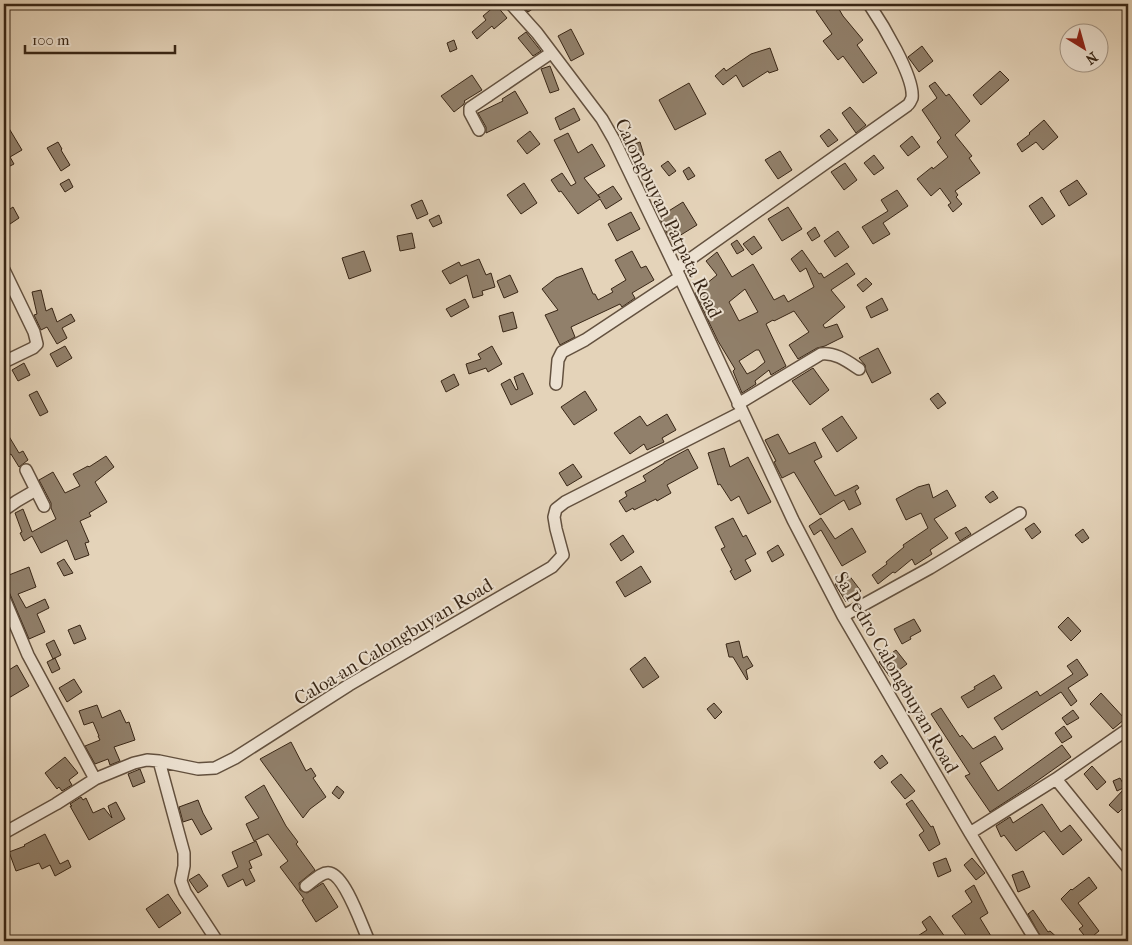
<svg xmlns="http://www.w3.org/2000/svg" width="1132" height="945" viewBox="0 0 1132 945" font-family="'IM FELL French Canon',serif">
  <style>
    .building { fill: #91806b; stroke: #382616; fill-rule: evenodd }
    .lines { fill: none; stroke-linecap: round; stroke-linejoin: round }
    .minor-casing { stroke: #63513f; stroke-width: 14 }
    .minor { stroke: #ede2d2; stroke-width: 11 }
    .labels { text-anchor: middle; stroke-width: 4; stroke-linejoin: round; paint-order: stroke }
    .street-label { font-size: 19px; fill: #382616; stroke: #ede2d2 }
  </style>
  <rect width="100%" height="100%" fill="#e4d3b9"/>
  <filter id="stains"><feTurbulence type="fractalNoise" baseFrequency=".004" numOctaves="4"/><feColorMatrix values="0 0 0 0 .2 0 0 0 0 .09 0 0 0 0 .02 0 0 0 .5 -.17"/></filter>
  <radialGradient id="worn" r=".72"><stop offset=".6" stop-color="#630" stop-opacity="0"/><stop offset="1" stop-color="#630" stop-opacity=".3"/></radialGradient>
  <path class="building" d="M521,4H540L528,12Z
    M827,4H836L843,16L863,40L857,45L877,73L863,83L843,56L838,60L823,41L832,34L816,11Z
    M496,5L507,18L494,29L492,26L477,39L472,32L486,20L483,16Z
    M571,29L584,54L571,61L558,36Z
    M526,32L541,51L533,56L518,38Z
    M454,40L457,49L450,52L447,43Z
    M922,46L933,61L919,72L908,57Z
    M770,48L778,70L769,73L768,71L743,87L736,75L723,85L715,76L724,68L726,71L751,54Z
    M550,66L559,90L550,93L541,69Z
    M1000,71L1009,80L981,105L973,95Z
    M472,75L482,90L464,101L465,102L463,105L454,112L441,96Z
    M935,82L946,96L949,94L970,121L955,135L972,156L969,158L980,173L955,191L958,195L956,197L962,204L953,212L948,205L951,203L940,188L931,196L917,179L932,167L933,169L948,157L937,142L941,138L922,110L937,98L929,86Z
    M689,83L706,114L675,130L659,100Z
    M515,91L528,113L486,133V127L478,113L503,101L502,99Z
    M850,107L866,125L856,133L842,113Z
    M574,108L580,120L560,130L555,118Z
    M4,120L22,150L10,157L14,164L4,169Z
    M1044,120L1058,137L1043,150L1036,142L1022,152L1017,144L1030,134L1029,133Z
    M829,129L838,140L828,147L820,136Z
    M530,131L540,144L527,154L517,141Z
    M568,133L578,153L592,144L605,166L584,178L600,198L598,195L613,186L622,199L606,209L600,199L578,214L561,191L559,192L551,180L562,173L571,186L576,183L554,140Z
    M912,136L920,147L908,156L900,146Z
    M58,142L62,149L61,150L70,165L61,171L47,148Z
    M640,142L644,155L636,158L632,145Z
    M780,151L792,170L778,179L765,160Z
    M874,155L884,168L874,175L864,163Z
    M668,161L676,171L669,176L661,166Z
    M845,163L857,180L844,190L831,172Z
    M689,167L695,176L688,180L683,171Z
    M69,179L73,187L65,192L60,184Z
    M1077,180L1087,194L1069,206L1060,191Z
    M524,183L537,203L521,214L507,195Z
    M897,190L908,206L883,223L890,234L873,244L862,227L888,211L881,200Z
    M1042,197L1055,216L1042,225L1029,206Z
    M422,200L428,214L417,219L411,205Z
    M683,202L697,225L671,241L659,217Z
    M13,207L19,218L10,224L4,213Z
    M788,207L802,229L782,241L768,219Z
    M631,212L640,229L617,241L608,224Z
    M439,215L442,223L433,227L429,220Z
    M815,227L820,236L812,241L807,233Z
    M838,231L849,247L835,257L824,241Z
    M412,233L415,248L400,251L397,236Z
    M754,236L762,248L752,255L743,244Z
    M737,240L744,250L737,254L731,244Z
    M802,250L819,274L821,273L824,278L847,263L855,274L831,290L845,307L823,325L825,328L837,324L843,337L825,346L817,348L798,359L789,345L809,332L794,311L774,321L773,320L766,324L786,366L771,375L769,370L755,381L756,384L742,393L733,371L735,369L718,341L695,293L717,275L706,261L717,252L732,277L753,264L774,300L784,295L788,302L814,287L806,268L800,272L791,259ZM745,289L758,312L739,321L729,302ZM756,350H759L765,362L755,370L747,374L739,361Z
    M364,251L371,271L349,279L342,258Z
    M632,251L641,268L646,266L654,280L632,293L635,298L622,307L620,304L571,327L575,337L560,345L545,315L558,310L542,289L556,278L582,268L593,294H595L598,300L613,292L611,289L626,280L615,260Z
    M479,259L486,275L491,273L495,287L482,291L483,295L473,298L467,275L450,284L442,271L459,262L461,266Z
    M510,275L518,292L504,298L497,281Z
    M866,278L872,284L863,292L857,285Z
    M41,290L46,311L52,308L57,322L71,314L75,321L62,328L67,338L57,344L47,327L41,330L34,315L37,314L32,292Z
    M882,298L888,310L871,318L866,307Z
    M465,299L469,307L451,317L446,309Z
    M513,312L517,328L503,332L499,316Z
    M65,346L72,358L57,367L50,354Z
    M492,346L502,364L488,372L486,368L469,374L466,364L481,359L478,354Z
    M878,348L891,373L872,383L866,371L865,365L859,358Z
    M24,363L30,375L18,381L12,370Z
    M813,368L829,390L810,405L792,381Z
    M523,373L533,394L511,405L501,384L510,379L516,390L518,389L514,377Z
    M454,374L459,385L446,392L441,381Z
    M37,391L48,412L40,416L29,395Z
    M585,391L597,410L574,425L561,407Z
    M938,393L946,403L938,409L930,399Z
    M667,414L676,430L662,438L664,442L647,450L644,444L630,454L614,433L640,416L647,426Z
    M842,416L857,438L837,452L822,429Z
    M4,428L19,453L23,451L28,460L19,467L11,454L4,459Z
    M778,434L789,454L815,442L822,457L814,461L835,496L857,485L859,488L855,491L861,504L849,510L844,500L820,515L794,472L782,478L774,462L776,461L765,440Z
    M724,448L730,467L748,457L771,502L748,514L739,496L731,501L720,484L718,485L708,453Z
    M688,449L698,468L667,485L671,493L657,501L656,499L634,510L633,508L626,512L619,501L627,496L625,492L646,481L643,476L664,463V462Z
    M106,456L114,467L95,482L107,502L89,513L91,516L80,521L89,542L85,543L89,555L75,560L67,540L41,553L32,536L24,541L20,533L22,532L15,513L23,509L32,532L56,519L51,508V503L39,480L53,472L65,493L80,486L73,474L88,466L89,467Z
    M573,464L582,477L567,486L559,473Z
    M929,484L933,498L947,490L956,506L934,519L948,538L930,550L932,554L915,565L912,559L895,573L893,572L878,584L872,575L887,564L886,562L904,547L903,545L928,528L921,513L906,520L896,499L918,487Z
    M993,491L998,498L990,503L985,497Z
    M733,518L743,537L746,535L756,554L745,560L751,571L735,580L730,571L732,570L721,549L725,547L715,527Z
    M821,518L835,539L852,528L866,552L842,566L821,530L814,535L809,526Z
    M1034,523L1041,532L1032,539L1025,529Z
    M966,527L971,534L960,541L955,533Z
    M1083,529L1089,538L1082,543L1075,535Z
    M623,535L634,552L621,561L610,544Z
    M778,545L784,555L772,562L767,552Z
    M64,559L73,573L64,576L57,563Z
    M641,566L651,582L625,597L616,582Z
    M29,567L36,587L18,594L26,608L45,599L49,608L37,614L45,632L29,639L4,580V577Z
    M848,574L861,591L846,602L835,584Z
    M1068,617L1081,631L1071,641L1058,627Z
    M914,619L921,631L910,637L911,639L902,644L894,629Z
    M80,625L86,639L74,644L68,630Z
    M54,640L61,655L53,659L46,644Z
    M739,641L743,658L747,656L753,666L746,670L748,679L747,680L733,657H729L726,644Z
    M896,650L907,664L890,677L879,662Z
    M645,657L659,677L643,688L630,669Z
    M55,658L60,669L52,673L47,662Z
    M1077,659L1088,675L1068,688L1077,701L1071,706L1061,692L1002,730L994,718L1037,691L1040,696L1073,674L1067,666Z
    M17,665L29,686L7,699L4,694V673Z
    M994,675L1002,688L968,708L961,697L975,689L974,687Z
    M74,679L82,692L67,702L59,688Z
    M1101,693L1125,719L1113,729L1090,704Z
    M714,703L722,712L715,719L707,709Z
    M97,705L102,718L120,710L126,723L129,722L135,740L114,747L120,761L110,765L108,759L95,764L85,746L100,740L98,736H99L93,722L84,725L79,711Z
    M941,708L960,737L962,735L973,749L995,736L1003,749L980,763L998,791L1062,745L1071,757L1030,786L990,812L965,776L970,774L931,714Z
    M1073,710L1079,718L1067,725L1062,718Z
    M1064,726L1072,737L1062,743L1055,733Z
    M291,742L306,771L311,768L316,776L313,778L326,797L310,809L303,818L260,759Z
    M882,755L888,763L880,769L874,762Z
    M65,757L78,773L69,780L72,785L62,791L59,787L57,789L45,773Z
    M1092,766L1106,782L1097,790L1084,774Z
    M140,769L145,782L133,787L128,774Z
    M901,774L915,791L905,799L891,782Z
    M1120,778L1125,787L1117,791L1113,781Z
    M264,785L286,826L298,842L296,844L315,870L299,883L300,890L307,893L323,883L338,907L316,922L302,900L304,899L280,867L288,861L268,834L254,841L246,824L259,818L245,797Z
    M337,786L344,792L339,799L332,793Z
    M1124,789L1128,795V803L1118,813L1109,805Z
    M81,797L83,800L86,798L93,813L104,808L112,818L108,806L116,802L125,819L89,840L70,806H72L70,804Z
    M198,800L203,813L212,829L201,835L192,819L183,822L179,807Z
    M912,800L931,827L933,826L940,844L929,851L919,835L924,831L906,804Z
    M1042,804L1061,832L1070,825L1082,840L1063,855L1044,831L1016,851L1004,835L1001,837L996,826L1010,817L1013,823Z
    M45,834L60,864L68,860L71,867L55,876L50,865L42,869L39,863L16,871L9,852L25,846L24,845Z
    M256,841L262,855L249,861L252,868L249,869L255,881L246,886L243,879L228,887L222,875L238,867L232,852Z
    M946,858L951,871L938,877L933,863Z
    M972,858L985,873L976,880L964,865Z
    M1023,871L1030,887L1018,892L1012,875Z
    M199,874L208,886L198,893L189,880Z
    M1089,877L1097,888L1078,903L1099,931L1088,940L1079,929L1083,926L1061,899L1071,889L1072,890Z
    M974,885L988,913L980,918L994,941H970L952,916L972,902L965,891Z
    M168,894L181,913L159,928L146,909Z
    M1033,910L1048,932L1050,931L1061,941H1043L1028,914Z
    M930,916L948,941H910L927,930L922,922Z"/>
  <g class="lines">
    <defs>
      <path id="minor" d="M511,4L537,33L602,119L614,140L676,269L793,520L843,616L970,833L1036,941
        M479,130L470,113V108L551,53
        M676,269L908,105C909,105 912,98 912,98C915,77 881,22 869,4
        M4,270L34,332L37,344L33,348L4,362
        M556,384L558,360L562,352L585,340L680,277
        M738,404L821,354C835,352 847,361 859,369
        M26,470L44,506
        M4,510L17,501L36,490
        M4,598L28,655L95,779
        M843,616L930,568L1020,513
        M159,761L184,853V866L181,881L185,892L217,941
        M1056,779L1128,868
        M4,833L56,804L95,779L134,763L147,760L159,761L198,769L215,768L235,758L349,685L552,567L563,555L556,529L554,517L556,509L565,502L742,412
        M970,833L1056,779L1128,729
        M306,886C312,882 322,871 330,873C346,877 362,927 369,941"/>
    </defs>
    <use href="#minor" class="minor-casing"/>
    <use href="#minor" class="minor"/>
  </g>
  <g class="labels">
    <g class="street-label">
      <text transform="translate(669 218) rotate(64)" y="7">Calongbuyan Patpata Road</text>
      <text transform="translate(393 641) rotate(-31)" y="7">Caloa-an Calongbuyan Road</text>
      <text transform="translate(897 672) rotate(60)" y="7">Sa Pedro Calongbuyan Road</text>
    </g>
  </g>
  <rect width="1132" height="945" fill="none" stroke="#e4d3b9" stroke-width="20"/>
  <rect x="5" y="5" width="1122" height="935" fill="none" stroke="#382616" stroke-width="2.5"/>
  <rect x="10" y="10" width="1112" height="925" fill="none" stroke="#382616"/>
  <g transform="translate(1084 48) rotate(143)"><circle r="24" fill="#ede2d2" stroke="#a59787"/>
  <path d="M0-4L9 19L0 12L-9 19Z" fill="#8f2418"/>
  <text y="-8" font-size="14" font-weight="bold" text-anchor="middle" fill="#382616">N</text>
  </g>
  <path d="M25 45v8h150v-8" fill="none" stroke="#382616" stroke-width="2.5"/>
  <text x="32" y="45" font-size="15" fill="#382616" stroke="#ede2d2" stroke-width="4" paint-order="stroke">100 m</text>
  <rect width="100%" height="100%" filter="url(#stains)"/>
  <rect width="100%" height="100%" fill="url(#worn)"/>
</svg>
